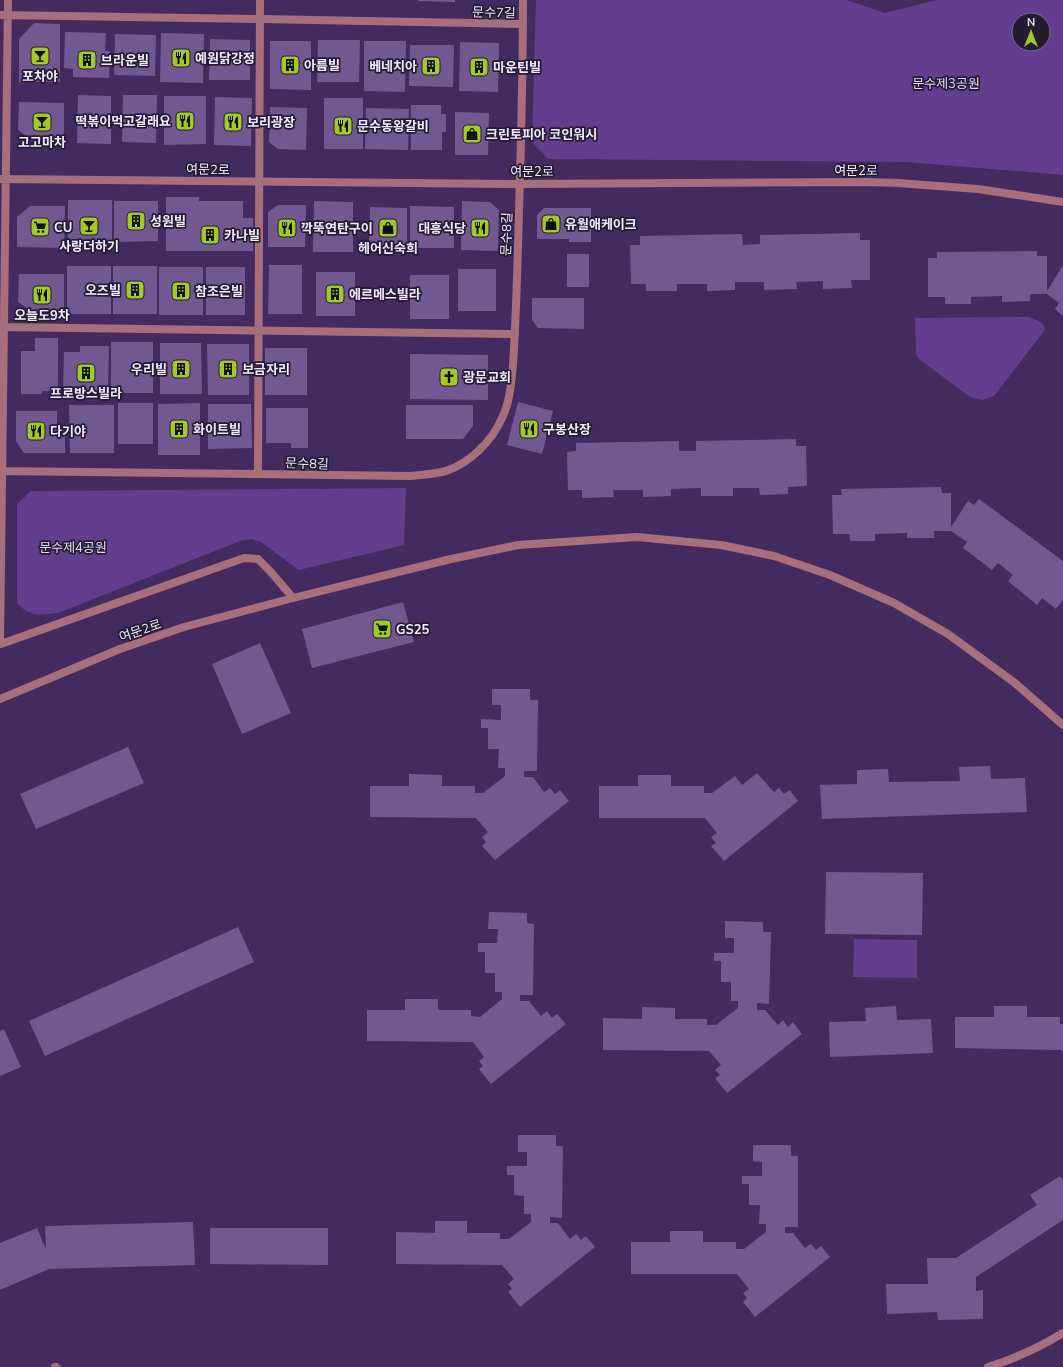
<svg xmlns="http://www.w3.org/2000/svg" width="1063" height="1367" viewBox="0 0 1063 1367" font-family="'Nunito Sans','Noto Sans KR',sans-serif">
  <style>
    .green { fill: #633d8e; fill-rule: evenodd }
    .building { fill: #715891 }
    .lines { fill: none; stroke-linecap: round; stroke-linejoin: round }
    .pedestrian { stroke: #a76e7c; stroke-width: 8 }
    .minor { stroke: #a76e7c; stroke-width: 8 }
    .labels { text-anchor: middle; stroke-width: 3.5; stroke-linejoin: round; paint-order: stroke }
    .street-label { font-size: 13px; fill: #f1e9fd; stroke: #251b33 }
    .poi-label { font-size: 13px; font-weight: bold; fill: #f1e9fd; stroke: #251b33; text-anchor: start }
    .park-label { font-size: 13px; fill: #e2d8f3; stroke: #251b33 }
  </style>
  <rect width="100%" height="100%" fill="#432b60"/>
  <path class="green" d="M536,0H847L885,13L937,0H1063V175L906,162L548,159L532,142ZM1019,20H1043V44H1019Z
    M1029,317C1036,320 1045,322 1045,330L994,396L982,400L970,397L923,362L918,358L916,353L915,318Z
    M406,488L404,545L299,570L261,542L252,539L240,541L58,613C40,615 29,617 17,603V504L31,491Z
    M854,939L917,940V978L853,977Z"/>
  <path class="building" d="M418,0H455V2L418,1Z
    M34,23L60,24V82H19V39Z
    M65,32L106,33L105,51H110L109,78L73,77V69L64,68Z
    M161,33L204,34L203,83L160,82Z
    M115,34L156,35L155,76L114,75Z
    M210,39L250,40V80H209Z
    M318,40H360L359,82H317Z
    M270,41H311V90L270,89Z
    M364,41H406L405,92L364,91Z
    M460,42L499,43L498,92L459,91Z
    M410,45H454L453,87L409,86Z
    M78,95L111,96V144L77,143Z
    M123,95H157L156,143L122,142Z
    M164,96H206V144L164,145Z
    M215,97L252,98L251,146L214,145Z
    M324,98H363V149H324Z
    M19,102L64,103V141H33L18,130Z
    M411,105H441V114H446V132H442V150H411Z
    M270,107L307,108L306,150L278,149L269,142Z
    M366,108L409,109L408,150L365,149Z
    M455,112L489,113L488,155H455Z
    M166,197H199V201H243V218H253V251H166Z
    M68,200H112V249H68Z
    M114,201H158V241L114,242Z
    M314,201L353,202V252H313Z
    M462,201L490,202L499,210L498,251L461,250Z
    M278,205H306L305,247H268V212Z
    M30,206H65L64,248L17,247V217Z
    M410,206L454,207V248H410Z
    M370,207L407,208V249H369Z
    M544,208H591V242H569V239H537V215Z
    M860,233V240H870V280H851L852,288L823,289V281L796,282L797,289L764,290V282H735V290L707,291V284H677V291H646V284H631L630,245H640V236L742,234L743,245L760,244V235Z
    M1037,251V256H1047V291L1063,265V316L1055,309L1059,303L1047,294H1030V301L1002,302V296L971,297V304H945V297H928V258H937V252Z
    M567,254H589V287H567Z
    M269,265H302V314H268Z
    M67,266H111V314H67Z
    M113,266H157V314H113Z
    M159,267H203V315H159Z
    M206,267H245V315H206Z
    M458,269H496V311H458Z
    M316,272H355V316H316Z
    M19,274H64V313L33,312L18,302Z
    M410,275H449V319H410Z
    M532,298H584V329L538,328L532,320Z
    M35,338H58V391H42V394H21V351H35Z
    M111,342H153V393H111Z
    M160,343H201L202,394H160Z
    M207,344H249V395H208Z
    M80,346H109L108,393H63L64,352H80Z
    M265,348H307V395H265Z
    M410,354L488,355V400L410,399Z
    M518,402L553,411L542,454L507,445Z
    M118,403H153V444H118Z
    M200,403V455H158V404Z
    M208,404H251L252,448L208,449Z
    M69,405H114V453H70Z
    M406,405H473V426L463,439H406Z
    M266,408H308V448H291V443H266Z
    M16,411H57V429H65V453H24L16,441Z
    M796,439V446H806L807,486L788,487V494L760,495L759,488H733V496H701V488L671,489V496L643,497V490H613L614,497L582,498V490H568L567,452L576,451V443L679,441V451H696V441Z
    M941,487L942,493H951V527L968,501L974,505L979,499L1063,561V600L1056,609L1042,598L1037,605L1008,581L1013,575L998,563L992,570L963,548L967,542L951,531H934V538H907V533L875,534V541H850V534H833L832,495H842L841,489Z
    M403,602L414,642L312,668L302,629Z
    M260,643L291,713L242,734L212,664Z
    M492,689H530V700H538L537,771H524V777H533L544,792L550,788L555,794L560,790L569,801L495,860L482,846L486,842L482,837L488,832L476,818L370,817V786H409V774L442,775V786H475V793H483L505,776V768H498L499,749H488V728H481V719L501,720V705H492Z
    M128,747L144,783L36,829L20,794Z
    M990,766L991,779L1025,778L1027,812L822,819L820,785L857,784V770L888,769L889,782L960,781L959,767Z
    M757,773L774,792L779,788L784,794L790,790L798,801L724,861L711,846L716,843L711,837L717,833L705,818H599V786H638V775H671V786H704V793H712L735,776L742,785Z
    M826,872L923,873L922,935L825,934Z
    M489,912L527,913V923L534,924L533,995H520V1001H529L541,1016L547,1011L552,1018L557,1014L566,1024L491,1084L479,1069L483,1066L479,1061L484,1057L473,1042L367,1041V1010H405V999H438V1010H471V1016L480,1017L502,999V992H495V973H485V952H478V943H497L498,929H488Z
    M725,921L763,922V932H771L769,1004L757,1003V1010H765L778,1025L783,1020L788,1027L793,1022L802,1034L727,1093L715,1078L720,1075L715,1070L721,1065L709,1051L603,1050V1018L642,1019V1007L675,1008V1019H707V1025H716L738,1008V1001H731V982H721V961H714V953H734V938H725Z
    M238,927L254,962L45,1056L29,1021Z
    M896,1006L897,1020L931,1019L933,1053L830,1057L829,1022L866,1021L865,1008Z
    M994,1006H1027V1017H1060V1024H1063V1052L1061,1050L955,1048V1017H994Z
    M4,1029L21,1067L0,1076V1031Z
    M518,1135H556V1146H563L562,1218L550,1217V1223H558L570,1239L576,1234L581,1240L586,1236L595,1247L520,1307L508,1292L512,1289L508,1284L514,1279L502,1265L396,1264V1232L435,1233V1221H467V1233H500V1239H509L531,1222V1214H524V1196L514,1195V1175H507V1166H527V1152H518Z
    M753,1145H791V1156H798V1227H785V1233H793L805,1248L811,1244L816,1250L821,1246L830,1257L755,1317L743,1302L747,1298L743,1293L749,1289L737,1274H631V1242H670V1231H703V1242H736V1249H744L766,1232V1224H759L760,1205H749V1184H742V1176H762V1162L753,1161Z
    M1060,1176L1063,1181V1220L976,1277V1291L983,1290V1319L938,1320L937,1312L887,1314L886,1284H928L927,1258H956L1037,1205L1030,1195Z
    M193,1222L195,1265L49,1269L0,1290V1243L37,1228L46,1249L45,1226Z
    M210,1228H328V1265L210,1264Z"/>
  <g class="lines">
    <path class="pedestrian" d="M258,474L260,0"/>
    <path class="minor" d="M0,15L260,19L523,24
      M0,179L520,184L868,182L898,183L978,189L1063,202
      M0,327L515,334
      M0,471L410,476C423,475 434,474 446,471C470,463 492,441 502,418C510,402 511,384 513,365C515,336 516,307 517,278C520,185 523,93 523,0
      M0,644L8,0
      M1,644L244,558L258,559L270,571L293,598
      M0,699L120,649L184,627L293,598L451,559L518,545L637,537L721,545L774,556L830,575L894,603L948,634L1015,683L1063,725
      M55,1367H56
      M988,1367C1014,1359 1040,1347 1063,1333"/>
  </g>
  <defs>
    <symbol id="bar-square" viewBox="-11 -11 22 22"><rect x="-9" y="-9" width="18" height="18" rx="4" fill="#a2c928" stroke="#251b33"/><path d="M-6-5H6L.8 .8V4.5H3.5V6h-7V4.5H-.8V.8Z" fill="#111"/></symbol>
    <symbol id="restaurant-square" viewBox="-11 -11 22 22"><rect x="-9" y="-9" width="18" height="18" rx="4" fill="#a2c928" stroke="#251b33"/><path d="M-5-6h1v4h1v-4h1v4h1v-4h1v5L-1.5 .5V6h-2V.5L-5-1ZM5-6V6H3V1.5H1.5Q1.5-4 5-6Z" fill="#111"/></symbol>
    <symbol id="building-square" viewBox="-11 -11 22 22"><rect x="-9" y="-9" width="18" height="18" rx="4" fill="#a2c928" stroke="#251b33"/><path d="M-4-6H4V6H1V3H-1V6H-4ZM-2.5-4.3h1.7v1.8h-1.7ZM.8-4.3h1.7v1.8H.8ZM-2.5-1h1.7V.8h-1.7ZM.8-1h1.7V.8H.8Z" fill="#111"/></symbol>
    <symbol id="shop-square" viewBox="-11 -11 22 22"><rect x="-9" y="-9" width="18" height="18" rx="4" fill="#a2c928" stroke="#251b33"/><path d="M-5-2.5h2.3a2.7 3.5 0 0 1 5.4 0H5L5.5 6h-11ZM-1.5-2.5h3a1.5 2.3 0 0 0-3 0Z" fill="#111"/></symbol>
    <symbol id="supermarket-square" viewBox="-11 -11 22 22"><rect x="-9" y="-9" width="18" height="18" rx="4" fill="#a2c928" stroke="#251b33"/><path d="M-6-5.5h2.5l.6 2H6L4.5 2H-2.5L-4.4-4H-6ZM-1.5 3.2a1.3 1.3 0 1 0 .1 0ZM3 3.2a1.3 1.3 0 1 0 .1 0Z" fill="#111"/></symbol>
    <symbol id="church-square" viewBox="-11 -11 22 22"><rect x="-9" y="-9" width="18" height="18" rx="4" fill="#a2c928" stroke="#251b33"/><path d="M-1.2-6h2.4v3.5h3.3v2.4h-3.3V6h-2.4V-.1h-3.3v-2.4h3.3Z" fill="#111"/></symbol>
  </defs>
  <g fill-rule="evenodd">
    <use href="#bar-square" x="29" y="45" width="22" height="22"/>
    <use href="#restaurant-square" x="170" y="47" width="22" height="22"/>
    <use href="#building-square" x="76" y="49" width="22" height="22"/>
    <use href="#building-square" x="279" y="54" width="22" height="22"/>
    <use href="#building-square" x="420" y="55" width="22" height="22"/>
    <use href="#building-square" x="468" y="56" width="22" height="22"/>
    <use href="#restaurant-square" x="174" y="110" width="22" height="22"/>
    <use href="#bar-square" x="31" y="111" width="22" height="22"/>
    <use href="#restaurant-square" x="222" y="111" width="22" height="22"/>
    <use href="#restaurant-square" x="332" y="115" width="22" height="22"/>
    <use href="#shop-square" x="461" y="123" width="22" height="22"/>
    <use href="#building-square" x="125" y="210" width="22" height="22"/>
    <use href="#shop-square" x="540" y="213" width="22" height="22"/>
    <use href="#bar-square" x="78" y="215" width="22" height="22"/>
    <use href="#supermarket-square" x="29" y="216" width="22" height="22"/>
    <use href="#restaurant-square" x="276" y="217" width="22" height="22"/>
    <use href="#shop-square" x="377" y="217" width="22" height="22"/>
    <use href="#restaurant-square" x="469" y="217" width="22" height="22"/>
    <use href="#building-square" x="199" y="224" width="22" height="22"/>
    <use href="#building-square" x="124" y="279" width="22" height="22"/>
    <use href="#building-square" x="170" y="280" width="22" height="22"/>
    <use href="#building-square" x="324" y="283" width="22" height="22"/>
    <use href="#restaurant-square" x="31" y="284" width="22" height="22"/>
    <use href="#building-square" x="170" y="358" width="22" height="22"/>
    <use href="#building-square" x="217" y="358" width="22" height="22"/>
    <use href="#building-square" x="75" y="362" width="22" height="22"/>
    <use href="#church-square" x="438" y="366" width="22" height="22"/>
    <use href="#building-square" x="168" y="418" width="22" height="22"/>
    <use href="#restaurant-square" x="518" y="418" width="22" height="22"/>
    <use href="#restaurant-square" x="25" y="420" width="22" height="22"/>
    <use href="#supermarket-square" x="371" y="618" width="22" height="22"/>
  </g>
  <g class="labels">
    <g class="street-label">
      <text transform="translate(494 12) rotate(1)" y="5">문수7길</text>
      <text transform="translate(208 169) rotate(1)" y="5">여문2로</text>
      <text x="856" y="175">여문2로</text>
      <text x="532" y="176">여문2로</text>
      <text transform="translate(506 234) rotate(-88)" y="5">문수8길</text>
      <text transform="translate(307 463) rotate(2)" y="5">문수8길</text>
      <text transform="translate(140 630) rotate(-19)" y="5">여문2로</text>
    </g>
    <g class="poi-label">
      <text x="195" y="63">예원닭강정</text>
      <text x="101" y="65">브라운빌</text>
      <text x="304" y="70">아름빌</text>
      <text x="417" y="71" text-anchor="end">베네치아</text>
      <text x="493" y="72">마운틴빌</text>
      <text x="40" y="81" text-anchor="middle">포차야</text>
      <text x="171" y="126" text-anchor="end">떡볶이먹고갈래요</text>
      <text x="247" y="127">보리광장</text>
      <text x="357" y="131">문수동왕갈비</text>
      <text x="486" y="139">크린토피아 코인워시</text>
      <text x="42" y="147" text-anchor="middle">고고마차</text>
      <text x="150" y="226">성원빌</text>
      <text x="565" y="229">유월애케이크</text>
      <text x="54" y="232">CU</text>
      <text x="301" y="233">깍뚝연탄구이</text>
      <text x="466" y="233" text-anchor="end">대흥식당</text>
      <text x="224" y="240">카나빌</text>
      <text x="89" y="251" text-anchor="middle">사랑더하기</text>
      <text x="388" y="253" text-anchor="middle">헤어신숙희</text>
      <text x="121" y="295" text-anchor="end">오즈빌</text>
      <text x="195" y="296">참조은빌</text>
      <text x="349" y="299">에르메스빌라</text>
      <text x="42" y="320" text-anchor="middle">오늘도9차</text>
      <text x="167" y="374" text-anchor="end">우리빌</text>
      <text x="242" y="374">보금자리</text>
      <text x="463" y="382">광문교회</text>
      <text x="86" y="398" text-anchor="middle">프로방스빌라</text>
      <text x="193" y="434">화이트빌</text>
      <text x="543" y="434">구봉산장</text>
      <text x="50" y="436">다기야</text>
      <text x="396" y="634">GS25</text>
    </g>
    <g class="park-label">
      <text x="946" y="88">문수제3공원</text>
      <text x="73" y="552">문수제4공원</text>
    </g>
  </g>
  <g transform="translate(1031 32)"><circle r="19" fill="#251b33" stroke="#776d84"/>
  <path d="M0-3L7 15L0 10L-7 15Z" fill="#a2c928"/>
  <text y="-6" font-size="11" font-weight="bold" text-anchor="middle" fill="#f1e9fd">N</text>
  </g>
</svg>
